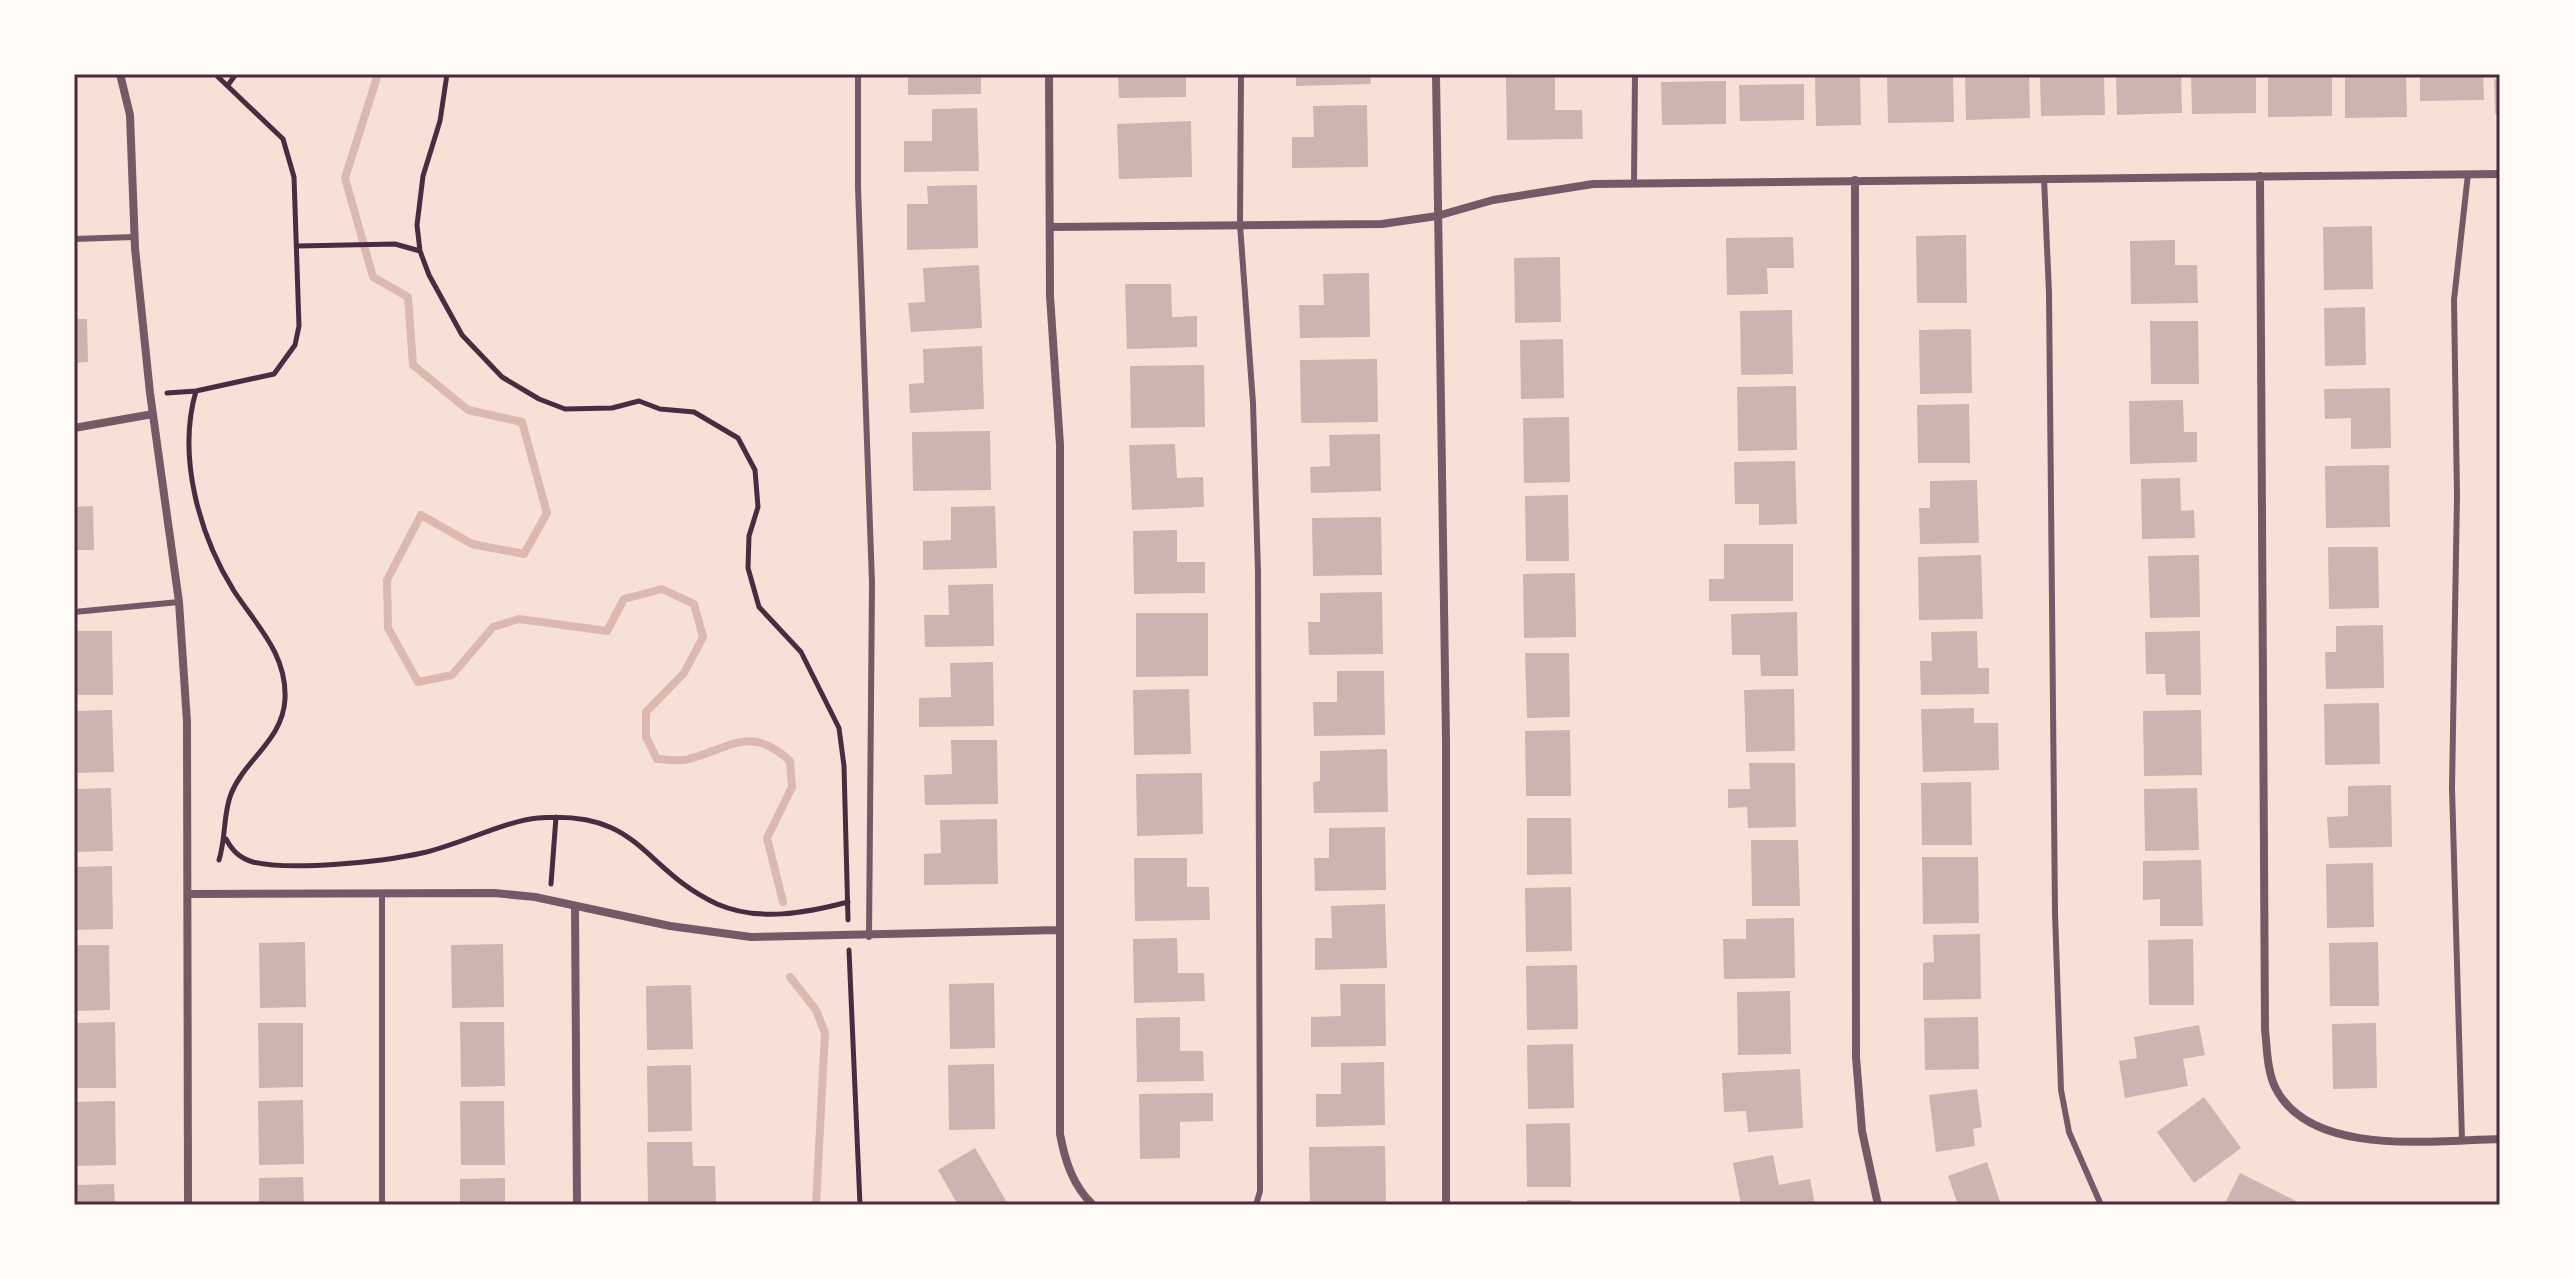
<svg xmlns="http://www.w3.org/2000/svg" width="2574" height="1279" viewBox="0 0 2574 1279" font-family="Signika,sans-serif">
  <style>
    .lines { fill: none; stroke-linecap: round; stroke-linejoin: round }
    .stream { stroke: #dcb8b0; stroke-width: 8 }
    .building { fill: #ccb4b1 }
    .path { stroke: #4a2c40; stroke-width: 5 }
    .service { stroke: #755966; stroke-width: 6 }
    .minor { stroke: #755966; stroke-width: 8 }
    .neatline { fill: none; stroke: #4a2c40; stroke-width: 3 }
  </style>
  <rect width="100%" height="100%" fill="#f7e1d7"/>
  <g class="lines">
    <path class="stream" d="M378,74L345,178L373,277L408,297L413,365L468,410L522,422L547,513L524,554L472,544L421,515L387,580L388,628L418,682L452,675L493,627L519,619L607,631L624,599L662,589L694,604L703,637L684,673L646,712V737L657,759C667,759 680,762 689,759C732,748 749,724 790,761L792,787L767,838L783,902
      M790,977L816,1010L825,1033L816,1205"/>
  </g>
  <path class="building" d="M908,74H981V94L908,95Z
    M1118,74H1186V97L1119,98Z
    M1296,74H1370L1371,84L1296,86Z
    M1815,74H1860L1861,125L1816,126Z
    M1887,74H1953L1954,122L1888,123Z
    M1965,74H2029L2030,118L1966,120Z
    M2040,74H2104L2105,115L2041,116Z
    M2116,74H2181L2182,113L2117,115Z
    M2191,74H2256V113L2192,114Z
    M2268,74H2332V116L2268,117Z
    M2345,74H2406L2407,117L2345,118Z
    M2420,74H2483L2484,100L2420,101Z
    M1555,76V110H1582L1583,139L1507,140L1506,77Z
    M2494,79H2500V114H2495Z
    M1726,81V124L1662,125L1661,82Z
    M1804,84V120L1740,121L1739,85Z
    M1367,105L1368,167L1292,168V137H1314L1313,106Z
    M977,108L979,171L904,172V141H932V109Z
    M1191,121L1192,177L1119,179L1117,124Z
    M977,185L978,248L907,250V204H928L927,186Z
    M2372,226L2373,289L2324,290L2323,227Z
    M1966,235L1967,303H1917L1916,236Z
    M1793,237L1794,268H1767L1768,294L1727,295L1726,238Z
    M2175,240V265H2197L2198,303L2131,304L2130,241Z
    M1560,257L1561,322L1515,323L1514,258Z
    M979,265L982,328L911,332L908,303L925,302L923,268Z
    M1369,273L1370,337L1300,338L1299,305H1324L1323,274Z
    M1125,284H1171L1172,317L1197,316V347L1127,349Z
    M2365,307L2366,365L2325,366L2324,308Z
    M1792,310L1793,374L1741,375L1740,311Z
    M74,319H87L88,362L74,363Z
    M2150,321H2198L2199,384H2151Z
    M1971,329L1972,393L1920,394L1919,330Z
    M1563,339L1564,398L1521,399L1520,340Z
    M982,346L984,409L910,413L909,384L924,383L923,349Z
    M1377,359L1378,422L1301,423L1300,360Z
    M1204,365L1205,427L1131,428L1130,366Z
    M1796,386L1797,450L1738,451L1737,387Z
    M2390,388L2391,448L2351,449V418L2325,419L2324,389Z
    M2183,400L2184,432H2197V462L2130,464L2129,401Z
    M1969,404L1970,463H1918L1917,405Z
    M1569,417L1570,482L1524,483L1523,418Z
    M990,431L991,490L913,491L912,432Z
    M1380,434L1381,491L1311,493L1310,467L1330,466L1329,435Z
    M1175,444L1177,478L1203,477L1204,507L1132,510L1129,445Z
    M1795,461L1797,524L1759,525V504H1735L1734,462Z
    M2389,465L2390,527L2326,528L2325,466Z
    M2180,478L2181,511L2194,510L2195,538L2142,539L2141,479Z
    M1977,480L1979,543L1920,544L1919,508H1930V481Z
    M1568,495L1569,561H1526L1525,496Z
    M93,506L94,550H74V507Z
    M995,506L997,568L923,570V541L951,540V507Z
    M1381,517L1382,575L1313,576L1312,518Z
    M1177,530V562H1205V593L1134,594L1133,531Z
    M1724,544H1793V601H1709V579H1724Z
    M2328,547H2378L2379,608L2329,609Z
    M1981,555L1983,619L1919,620L1918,557Z
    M2199,555L2200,617L2150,618L2148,556Z
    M1575,573L1576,637L1524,638L1523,574Z
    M993,584L994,646L925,647L924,615H949L948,585Z
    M1382,592L1383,654L1309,655L1308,622H1320V593Z
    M1797,612L1798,676H1761L1760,655H1732L1731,614Z
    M1136,613H1208V676L1136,677Z
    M2383,625L2384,688L2326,689L2325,652H2336V626Z
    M74,631H112L113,695H74Z
    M1977,631L1978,668H1989V694L1921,695L1920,661H1932L1931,632Z
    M2200,631L2201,695H2166L2165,674H2146L2145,632Z
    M1525,653H1569L1570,717L1527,718Z
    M993,662L994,726L919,727V698L951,697L950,663Z
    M1337,671H1384L1385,735L1314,736L1313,702H1337Z
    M1189,689L1191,754L1134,755L1133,690Z
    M1794,689L1795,751L1746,752L1744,690Z
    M2379,703L2380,764L2325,765L2324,704Z
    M1974,708V723H1998L1999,770L1923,772L1921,709Z
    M112,710L114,772L74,773V711Z
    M2201,710L2202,775L2144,776L2143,711Z
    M1570,730L1571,796H1526L1525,731Z
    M951,740H997L998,804L925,805L924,775L952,774Z
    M1387,749L1388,812L1314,813L1313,782L1320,781V751Z
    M1749,763H1795L1796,827L1748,828L1747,807L1728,808V789H1750Z
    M1202,773L1203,834L1137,836L1136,774Z
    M1971,782L1972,845H1922L1921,783Z
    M2391,785L2392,847L2329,848L2327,817L2348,816V786Z
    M111,788L113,851L74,852V789Z
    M2197,788L2199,850L2145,851L2144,789Z
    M1527,818H1571L1572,874L1527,875Z
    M997,819L998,884L924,885V854L941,853L940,820Z
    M1385,827L1386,890L1315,891L1314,858H1329V828Z
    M1751,840H1798L1800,906H1752Z
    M1922,857H1978L1979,923L1923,924Z
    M1134,858H1187V887H1209L1210,920L1135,921Z
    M2201,860L2203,926H2160V899L2143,900V861Z
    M2373,863L2374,927L2327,928L2326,864Z
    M112,866L113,929L74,930V867Z
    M1571,887L1572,951L1526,952L1525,888Z
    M1385,904L1387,968L1315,970V938H1332L1331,906Z
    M1794,918L1795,978L1724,979L1723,939H1746V919Z
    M1980,934L1981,999L1923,1000V963L1934,962L1933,935Z
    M1177,938L1178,973H1204L1205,1001L1134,1003L1133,939Z
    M2193,939L2194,1005H2149L2148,940Z
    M305,942L306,1007L260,1008L259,943Z
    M2378,942L2379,1006H2330L2329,943Z
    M503,944L504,1007L452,1008L451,945Z
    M74,945H109L110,1010L74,1011Z
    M1577,965L1578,1029L1527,1030L1526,966Z
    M994,983L995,1048L950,1049L949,984Z
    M1340,984H1385L1386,1046L1311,1047V1017L1341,1016Z
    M691,985L693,1049L647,1050L646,986Z
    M1790,991L1791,1054L1738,1055L1737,992Z
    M1180,1017V1051H1203L1204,1081L1137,1082L1136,1018Z
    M1978,1017L1979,1069L1925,1070L1924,1018Z
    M115,1022L116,1088H74V1023Z
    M460,1022H504L505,1086L461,1087Z
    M258,1023H303V1087L259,1088Z
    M2376,1023L2377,1088L2333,1089L2332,1024Z
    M2199,1025L2205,1055L2183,1059L2188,1086L2125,1098L2119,1061L2137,1058L2134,1037Z
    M1573,1044L1574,1108L1528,1109L1527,1045Z
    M1384,1062L1385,1125L1316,1127V1094H1341V1063Z
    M994,1064L995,1129L949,1130L948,1065Z
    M691,1065L692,1131L648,1132L647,1066Z
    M1800,1069L1803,1128L1748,1132L1746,1111L1724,1112L1722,1073Z
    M1977,1089L1982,1127L1973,1129L1975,1146L1936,1152L1929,1095Z
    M1213,1093V1121L1180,1122V1158L1140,1159L1139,1094Z
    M2204,1097L2241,1148L2194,1183L2157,1132Z
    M303,1100L304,1164L259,1165L258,1101Z
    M115,1101L116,1165L74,1166V1102Z
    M460,1101H504L505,1165H461Z
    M1570,1123L1571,1187H1527L1526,1124Z
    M647,1142H692L693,1166H715L716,1205H648Z
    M1385,1146L1386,1203L1310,1204L1309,1147Z
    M975,1148L1008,1204L1006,1205H958L938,1170Z
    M1773,1155L1779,1185L1810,1179L1815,1205H1741L1733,1163Z
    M1987,1162L2001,1205H1958L1948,1176Z
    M2240,1173L2300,1203L2299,1205H2224Z
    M303,1177L304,1205H259V1178Z
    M505,1178V1205H460V1179Z
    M114,1184L115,1205H74V1185Z
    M1527,1200H1571V1205H1527Z"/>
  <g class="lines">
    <path class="path" d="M447,74L440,121L423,176L417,225L420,251L429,275L462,335L502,377L539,399L565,409L612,408L639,401L660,409L694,412L738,438L755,470L758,507L749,536L748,568L759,607L801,652L839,728L844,766L848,920
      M228,85L236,74
      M298,246L395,244L420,251
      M196,391C177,456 199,535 234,591C257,626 287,654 285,699C283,740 245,759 231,794C223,814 226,838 219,860
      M167,393L196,391L274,374L295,345L299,326L294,177L283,139L215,74
      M226,839C232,850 239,858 253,862C291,871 382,862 422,853C456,846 508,820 538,818C642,810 640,868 717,904C758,922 806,913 848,902
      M551,884L556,817
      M849,950L860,1205"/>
    <path class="service" d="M858,74V187L872,583L869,937
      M1241,74L1240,225L1253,403L1258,572L1260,1191L1256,1205
      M2044,178L2049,293L2055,913L2061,1090L2069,1132L2101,1205
      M1634,183L1635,74
      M74,239L134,237
      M74,612L179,602
      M382,893V1205
      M2462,1140L2452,788L2457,496L2454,300L2468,174"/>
    <path class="minor" d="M120,74L130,115L135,248L150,393L179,602L187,722L188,1205
      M1049,74L1050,296L1060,445V1134C1065,1161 1073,1186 1093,1205
      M1436,74L1446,739V1205
      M2260,176L2265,1029C2267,1048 2267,1072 2276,1089C2312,1158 2435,1140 2500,1139
      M1855,180L1856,1057L1862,1131L1878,1205
      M1051,227L1382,224L1437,216L1493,200L1593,184L2500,174
      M74,428L153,414
      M188,894L494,893L535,897L670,926L751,937L1058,930
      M575,906L577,1205"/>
  </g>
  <rect width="2574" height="1279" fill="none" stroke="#fffaf5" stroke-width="152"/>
  <rect x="76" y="76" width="2422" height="1127" class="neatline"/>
</svg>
